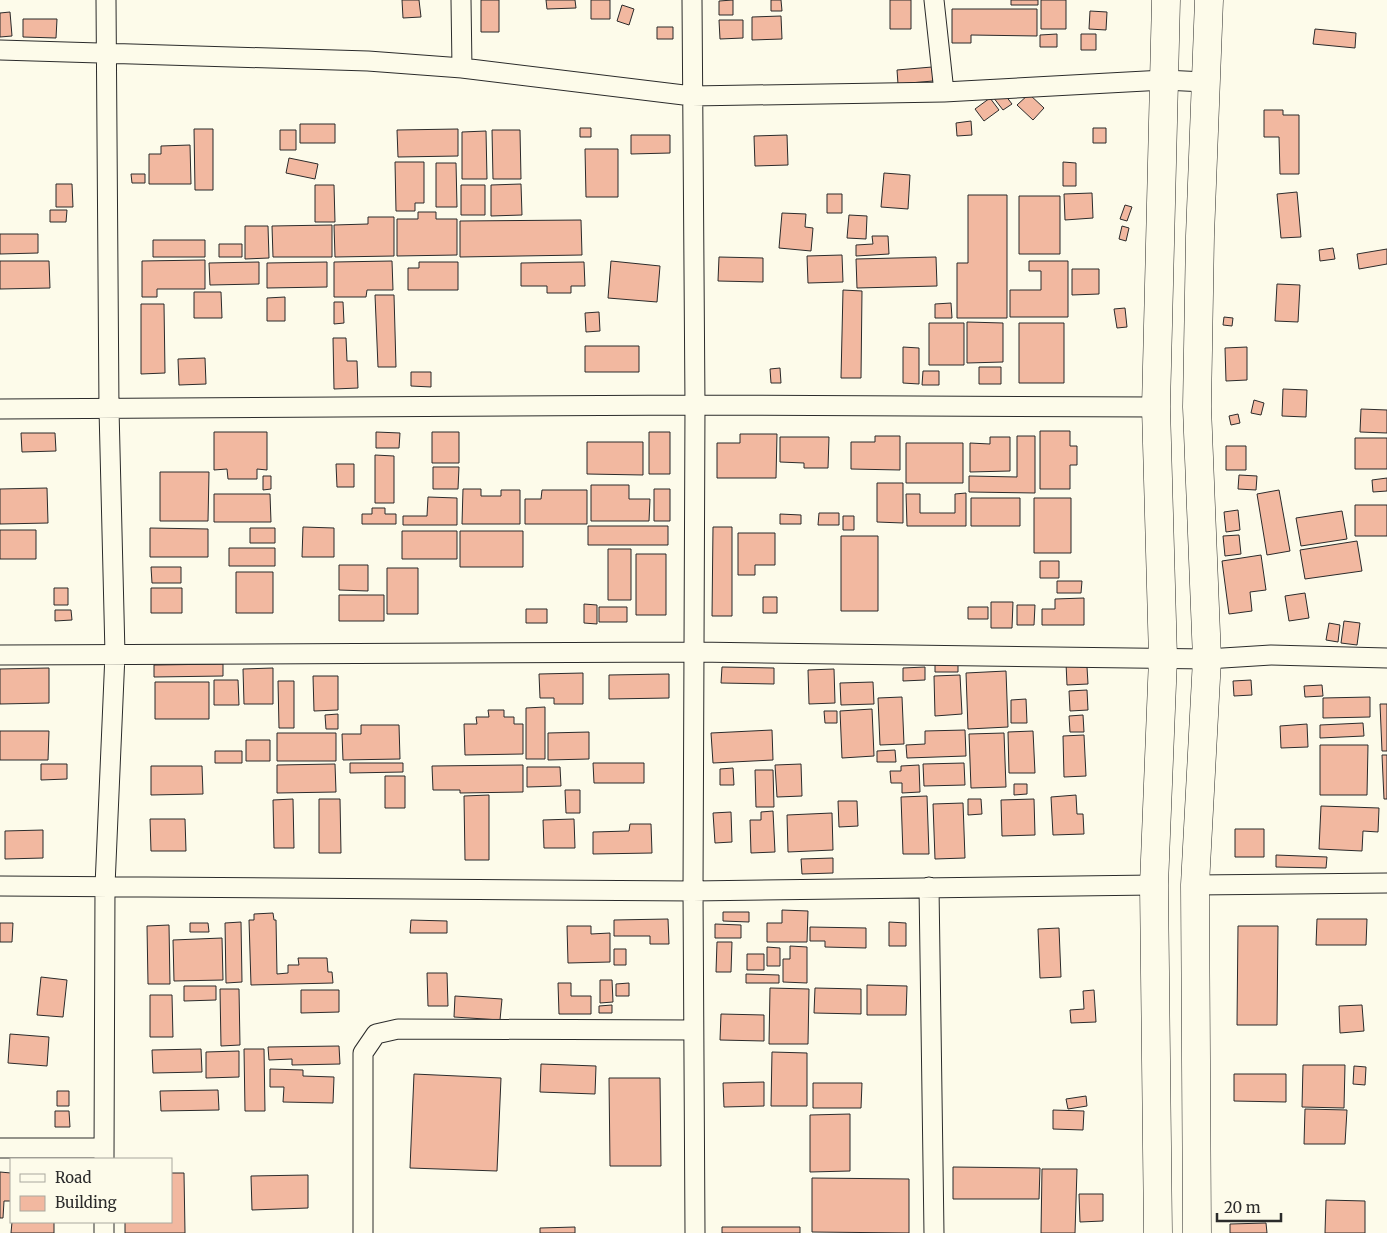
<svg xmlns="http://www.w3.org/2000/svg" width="1387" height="1233" viewBox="0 0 1387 1233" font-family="Merriweather,serif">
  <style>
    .building { fill: #f2b8a0; stroke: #2b2b2b }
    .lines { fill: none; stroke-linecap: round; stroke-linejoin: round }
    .minor-casing { stroke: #2b2b2b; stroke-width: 21 }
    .trunk-casing { stroke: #2b2b2b; stroke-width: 29 }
    .minor { stroke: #fdfbea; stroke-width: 19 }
    .trunk { stroke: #fdfbea; stroke-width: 28 }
  </style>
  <rect width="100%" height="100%" fill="#fdfbea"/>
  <path class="building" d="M402,0H419L421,17L403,18Z
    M481,0H499V32H481Z
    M546,0H575L576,8L547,9Z
    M591,0H610V19H591Z
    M733,0V15H719V1Z
    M771,0H781L782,11H771Z
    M890,0H911V29H890Z
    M1011,0H1038V5H1011Z
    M1041,0H1066V29H1041Z
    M622,5L634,9L629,25L617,21Z
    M952,9H1037V36L971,35V43H952Z
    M1090,11L1107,12L1106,30L1089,29Z
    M10,12L12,36L0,37V13Z
    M781,16L782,39L752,40V17Z
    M23,19H57L56,38L23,37Z
    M719,20H743V38L720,39Z
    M657,27H673V39H657Z
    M1315,29L1356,33L1355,48L1313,44Z
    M1057,34V47H1040V35Z
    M1081,34H1096V50H1081Z
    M932,67L933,81L898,84L897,70Z
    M1002,91L1012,104L1003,110L993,97Z
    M1029,94L1044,108L1033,120L1017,105Z
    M990,98L999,110L984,121L975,109Z
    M1264,110H1283V115H1299V174H1280L1279,137H1264Z
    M971,121L972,135L957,136L956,123Z
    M300,124H335V143H300Z
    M580,128H591V137H580Z
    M1093,128H1106V143H1093Z
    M194,129H213V190H195Z
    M458,129V156L398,157L397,130Z
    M280,130H296V150H280Z
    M492,130H520L521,179H493Z
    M486,131L487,179H462V132Z
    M631,135H670V153L631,154Z
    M787,135L788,165L755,166L754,136Z
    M190,145L191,184H149V154H161V146Z
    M585,149H618V197H586Z
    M289,158L318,164L315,179L286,173Z
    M395,162H424V203H415V211H396Z
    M1063,162L1076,163V186H1063Z
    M436,163H456L457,207H436Z
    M884,173L910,175L908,209L881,207Z
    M131,174H145V183H132Z
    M56,184H72L73,207H56Z
    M521,184L522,215L491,216V185Z
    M315,185H334L335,222H315Z
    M461,185H485V215H461Z
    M1297,192L1301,237L1281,238L1277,194Z
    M1092,193L1093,218L1065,220L1064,194Z
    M827,194H842V213H827Z
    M968,195H1007V318H957V263H968Z
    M1019,196H1060V254H1019Z
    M1125,205L1132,207L1127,221L1120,219Z
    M50,210H67L66,222H50Z
    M418,212H436V219H457V255L397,256V219H418Z
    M782,213L806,214L805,227L813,228L811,251L779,248Z
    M849,215L867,216L866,239L847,238Z
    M368,217H394V256L335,257L334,225L368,224Z
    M581,220L582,255L460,257V221Z
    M332,225V257H273L272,226Z
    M245,226H268L269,258L245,259Z
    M1122,226L1129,228L1126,241L1119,239Z
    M0,234H38V253L0,254Z
    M872,236H888L889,254L856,256V245L873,244Z
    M153,240H205V257H153Z
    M219,244H242V257H219Z
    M1333,248L1335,259L1320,261L1319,250Z
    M1387,249V264L1359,269L1357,254Z
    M842,255L843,282L808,283L807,256Z
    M719,257L763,258V282L718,281Z
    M936,257L937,286L857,288L856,259Z
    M205,260V289H157V297H142V261Z
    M0,261H49L50,288L0,289Z
    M392,261L393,290H367L366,297H334V262Z
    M611,261L660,266L657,302L608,298Z
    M1029,261H1068V317H1010V290H1041V271H1029Z
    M259,262V284L210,285L209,263Z
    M327,262V287L267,288V263Z
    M419,262H458V290H408V268H419Z
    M584,262L585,286H571V293H547V286H521V263Z
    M1072,269H1099V294L1072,295Z
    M1277,284L1300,285L1298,322L1275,321Z
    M843,290L862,291L861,378H841Z
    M194,292H221L222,318H194Z
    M375,295H394L396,367H378Z
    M285,297V321H267V298Z
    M334,302H343L344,323L334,324Z
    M951,303L952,318H935V304Z
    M141,304H164L165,373L141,374Z
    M1125,308L1127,327L1117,328L1114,309Z
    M599,312L600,331L586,332L585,313Z
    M1224,317L1233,318L1232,326L1223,325Z
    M967,322L1003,323V362L967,363Z
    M929,323H964V365H929Z
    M1019,323H1064V383H1019Z
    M333,338H346L347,361H357L358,388L334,389Z
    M585,346H639V372H585Z
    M903,347L919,348V384L903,383Z
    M1247,347V380L1226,381L1225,348Z
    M205,358L206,384L179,385L178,359Z
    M979,367H1001V384H979Z
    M780,368L781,383H771L770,369Z
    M923,371H939V385H922Z
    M411,372H431V387L411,386Z
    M1283,389L1307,390L1306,417L1282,416Z
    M1254,400L1264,403L1261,415L1251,413Z
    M1361,409L1387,410V433L1360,432Z
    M1238,414L1240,423L1231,425L1229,416Z
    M1040,431H1070V446H1077V465H1070V489H1040Z
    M214,432H267V470L257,469V479H228L227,469L214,470Z
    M376,432L400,433L399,448H376Z
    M432,432H459V463H432Z
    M649,432H670V474H649Z
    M21,433H55L56,451L22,452Z
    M740,434H777L776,478H717V443H740Z
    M875,436H900V470L851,469V442H875Z
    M1017,436H1035V493L969,492V476L1017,477Z
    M780,437H829L828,468H804V463L780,462Z
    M990,437H1010V471L970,472V443L990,444Z
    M1355,438H1387V469H1355Z
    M587,442H643V475L587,474Z
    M906,443H963V483H906Z
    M1226,446H1246V470H1226Z
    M375,455L394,456V503H375Z
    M336,464H354V487H337Z
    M433,467H459L458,489H433Z
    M160,472H209L208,521H160Z
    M1239,475L1257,476L1256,490L1238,489Z
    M263,476H271V489L263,490Z
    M1387,478V491L1373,492L1372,480Z
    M877,483H903V523L877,522Z
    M591,485H629V499H650L649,521H591Z
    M47,488L48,523L0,524V489Z
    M463,489H481V496H501V490H520V524H462Z
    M654,489H670V521H654Z
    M542,490H587V524H525V499H541Z
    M1279,490L1290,551L1267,555L1257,494Z
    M966,493V526H907L906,494H920V513H955V494Z
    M214,494H270L271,522H214Z
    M428,497L457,498V525H403V516H427Z
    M971,498H1020V526H971Z
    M1034,498H1071V553H1034Z
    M1355,505H1387V536H1355Z
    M372,508H385V514H396V524H362V514H372Z
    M1238,510L1240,530L1226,532L1224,512Z
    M1342,511L1347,539L1301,546L1296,518Z
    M819,513H839V525H818Z
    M780,514L801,515V524H780Z
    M843,516H854V530H843Z
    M588,526H668V545H588Z
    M303,527L334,528V557H302Z
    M713,527H732V616H712Z
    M150,528L208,529V557H150Z
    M250,528H275V543H250Z
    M0,530H36V559H0Z
    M402,531H457V559H402Z
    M460,531H523V567H460Z
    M738,533H775V565H755V575H738Z
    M1239,535L1241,554L1225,556L1223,536Z
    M841,536H878V611H841Z
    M1357,541L1362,571L1305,579L1300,550Z
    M229,548H275V566H229Z
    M608,549H631V600H608Z
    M636,554H666V615H636Z
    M1261,555L1266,590L1250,592L1252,611L1229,614L1222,561Z
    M1040,561H1059V578H1040Z
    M339,565H368V591L339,590Z
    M151,567H181V583H152Z
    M387,568H418V614H387Z
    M236,572H273V613H236Z
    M1057,581H1082L1081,593H1057Z
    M54,588H68V605H54Z
    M151,588H182V613H151Z
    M1305,593L1309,618L1289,621L1285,596Z
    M339,595H384V621H339Z
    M763,597H777V613H763Z
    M1084,598V625H1042V609H1055V599Z
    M991,602H1013L1012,628H991Z
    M584,604L597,605V624L584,623Z
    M1017,605H1035L1034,625H1017Z
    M599,607H627V622H599Z
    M968,607H988V619H968Z
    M526,609H547V623H526Z
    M55,610H71L72,620L55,621Z
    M1344,621L1360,623L1357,645L1341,643Z
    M1329,623L1340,625L1338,642L1326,640Z
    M958,660V672H935V661Z
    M1080,662V667H1087L1088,684L1067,685L1066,663Z
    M223,664V676L154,677V665Z
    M722,667L774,668V684L721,683Z
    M925,667V680L903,681V668Z
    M49,668V703L0,704V669Z
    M273,668V704H244L243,669Z
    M834,669L835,703L809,704L808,670Z
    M1006,671L1008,727L968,729L966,673Z
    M583,673V704H554V698H540L539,674Z
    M669,674V698L609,699V675Z
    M960,675L962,714L935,716L934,676Z
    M313,676H338V710L314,711Z
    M214,680H238L239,705H214Z
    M1251,680L1252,695L1234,696L1233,681Z
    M278,681H294V728H279Z
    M155,682H209V719H155Z
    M873,682L874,704L841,705L840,683Z
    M1322,685L1323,696L1305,697L1304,686Z
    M1087,690L1088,710L1070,711L1069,691Z
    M902,697L904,744L880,745L878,698Z
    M1370,697V717L1323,718V698Z
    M1026,699L1027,723H1011V700Z
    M1380,704H1387V751H1382Z
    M545,707V759H526V708Z
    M872,709L874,756L842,758L840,711Z
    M488,710H504V717H514V724H523V754L465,755L464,724H477L476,717H489Z
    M824,711H837V723H825Z
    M338,714V729H326L325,715Z
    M1083,715L1084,732H1070L1069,716Z
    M1363,723L1364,736L1320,738V725Z
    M1307,724L1308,747L1281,748L1280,726Z
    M361,725H399L400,759L343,760L342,734H361Z
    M772,730L773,760L713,763L711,733Z
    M965,730L966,756L907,758L906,745L925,744V731Z
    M0,731H49L48,760H0Z
    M1033,731L1035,773H1009L1008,732Z
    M589,732V759L548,760V733Z
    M277,733H336V761H277Z
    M1004,733L1006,787L971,788L969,734Z
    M1084,735L1086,776L1064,777L1063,736Z
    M246,740H270V761H246Z
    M1320,745H1368L1367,795H1320Z
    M895,750L896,762H877V751Z
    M215,751H242V763H215Z
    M1382,755H1387V799H1384Z
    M350,763H403V772L350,773Z
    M593,763H644V783H594Z
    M964,763L965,785L924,786L923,764Z
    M41,764H67V779L41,780Z
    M335,764L336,792L277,793V765Z
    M801,764L802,796L777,797L775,765Z
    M523,765V792L460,793V790H433L432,766Z
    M919,765L920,792L902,793V783H891L890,771H901V766Z
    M151,766H202L203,794L151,795Z
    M527,767H560L561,786L527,787Z
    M733,768L734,785H720V769Z
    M755,770H773L774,807H756Z
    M385,776H405V808H385Z
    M1014,784H1027V794L1014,795Z
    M565,790H580V813H566Z
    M489,795V860H465L464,796Z
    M1076,795L1077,814H1083L1084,834L1053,835L1051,797Z
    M927,796L929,854H903L901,797Z
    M293,799L294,848H274L273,800Z
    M319,799H340L341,853H319Z
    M968,799H981L982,814L968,815Z
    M1034,799L1035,835L1002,836L1001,800Z
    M838,801H857L858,826L839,827Z
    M963,803L965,858L935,859L933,804Z
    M1321,806L1379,808L1378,832L1363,831L1362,851L1319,849Z
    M773,811L775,852L751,853L750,820H761V812Z
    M731,812L732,842L715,843L713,813Z
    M832,813L833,850L788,852L787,815Z
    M150,819H185L186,851H151Z
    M574,819L575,848H544L543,820Z
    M630,824H651L652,853L593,854V832L629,831Z
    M1235,829H1264V857H1235Z
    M43,830V858L5,859V831Z
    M1276,855L1327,857L1326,868L1276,867Z
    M833,858V873L802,874L801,859Z
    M782,910L808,911L807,942H767V923H782Z
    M723,912H749V922L723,921Z
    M273,913L274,920H276L277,974L288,973V965H299L298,958H327L328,972H332L333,983L251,985L249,920H254V914Z
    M668,919L669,944H650V936H614V920Z
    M1317,919H1367L1366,945H1316Z
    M411,920L447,921V933H410Z
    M241,922L242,982L226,983L225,923Z
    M889,922L906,923V946H889Z
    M0,923H13L12,942H0Z
    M190,923H208L209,932H190Z
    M715,924L741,925V938H715Z
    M169,925L170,984H148L147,926Z
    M567,926H591V934L610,933V962L568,963Z
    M1238,926H1278L1277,1025H1237Z
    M810,927L866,928V948L825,947V941H810Z
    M1059,928L1061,977L1040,978L1038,929Z
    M222,938L223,980L174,981L173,940Z
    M717,942H732L731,972H716Z
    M790,946L807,947V983L783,982V959H790Z
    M767,947L780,948V966H767Z
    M614,949H626V965H614Z
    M747,954H764V970H747Z
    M427,973H447L448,1006H428Z
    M746,974L779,975V983H746Z
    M41,977L67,980L63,1017L37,1015Z
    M600,980H612L613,1002L600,1003Z
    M558,983H571V996H591V1014H559Z
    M629,983V996H616V984Z
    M867,985L907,986L906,1015H867Z
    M184,986H216V1000L184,1001Z
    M770,988L809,989L808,1044H769Z
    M815,988L861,989V1014L814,1013Z
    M220,989H239L240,1045L221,1046Z
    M301,990H339V1012L301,1013Z
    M1094,990L1096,1022L1071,1023L1070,1010L1084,1009L1083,991Z
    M150,995H172L173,1037H150Z
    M455,996L502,999L500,1020L454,1017Z
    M612,1005V1013H599V1006Z
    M1362,1005L1364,1031L1340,1033L1339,1006Z
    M721,1014L764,1015V1041L720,1040Z
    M10,1034L49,1037L47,1066L8,1063Z
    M339,1046L340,1064L292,1065V1059L269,1060L268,1047Z
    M201,1049L202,1072L153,1073L152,1050Z
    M244,1049H264L265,1111H245Z
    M239,1051V1077L206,1078V1052Z
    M772,1052L807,1053V1106H771Z
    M541,1064L596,1066L595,1094L540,1092Z
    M1303,1065H1345L1344,1108L1302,1107Z
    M1354,1066L1366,1067L1365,1085L1353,1084Z
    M270,1069L303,1070V1076L334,1077L333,1103L283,1102L284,1087H270Z
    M414,1074L501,1078L497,1171L410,1168Z
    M1234,1074H1286V1102L1234,1101Z
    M609,1078H660L661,1166H610Z
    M764,1082V1106L724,1107L723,1083Z
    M813,1083H862L861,1108H813Z
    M218,1090L219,1110L161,1111L160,1091Z
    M57,1091H69V1106H57Z
    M1086,1096L1087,1106L1068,1109L1066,1099Z
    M1305,1109L1347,1110L1345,1144H1304Z
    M1053,1110L1084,1111L1083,1130L1053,1129Z
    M55,1111H69L70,1127H55Z
    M850,1114V1171L810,1172V1115Z
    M953,1167L1040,1168L1039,1199H953Z
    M1042,1169H1077L1075,1233H1041Z
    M0,1172L11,1173V1201H4L3,1218H0Z
    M171,1173H184L185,1233H125V1222H171Z
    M308,1175V1208L252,1210L251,1176Z
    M812,1178L909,1179V1233L812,1232Z
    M1079,1194H1103V1221L1080,1222Z
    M1326,1200L1365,1201V1233H1325Z
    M12,1222H54V1233H11Z
    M1266,1223L1267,1233H1230V1224Z
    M575,1227V1233H540V1228Z
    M722,1227H800V1233H722Z"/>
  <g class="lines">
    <defs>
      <path id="minor" d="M461,0L462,68
        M692,0L695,405L693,891L695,1233
        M934,0L944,92
        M0,50L368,61L462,68L692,96L944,92L1164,80L1205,82
        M0,409L695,405L1156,407
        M0,655L695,652L1207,659L1271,655L1387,658
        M1195,885L1387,883
        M0,886L693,891L1154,885
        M929,887L934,1233
        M0,1148H104
        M104,1159L105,886L115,654L109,409L106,0
        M104,1233V1222
        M363,1233V1053L376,1034L398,1029L693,1030"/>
      <path id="trunk" d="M1158,1233L1154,885L1163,658L1156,407L1166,0
        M1197,1233L1195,885L1207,659L1197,407L1200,236L1209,0"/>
    </defs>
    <use href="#minor" class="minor-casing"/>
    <use href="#trunk" class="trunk-casing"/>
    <use href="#minor" class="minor"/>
    <use href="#trunk" class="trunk"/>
  </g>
  <rect x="10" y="1158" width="162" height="65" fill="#fdfbea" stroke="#a9a89e"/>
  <rect x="20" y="1174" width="25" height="8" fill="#fdfbea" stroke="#a9a89e"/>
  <text x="55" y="1183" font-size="15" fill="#2b2b2b">Road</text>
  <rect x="20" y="1196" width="25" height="15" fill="#f2b8a0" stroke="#a9a89e"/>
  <text x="55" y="1208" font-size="15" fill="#2b2b2b">Building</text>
  <path d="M1217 1213v8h64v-8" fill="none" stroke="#2b2b2b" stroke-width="2.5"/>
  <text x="1224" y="1213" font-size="15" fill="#2b2b2b" stroke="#fdfbea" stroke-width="4" paint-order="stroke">20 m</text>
</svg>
